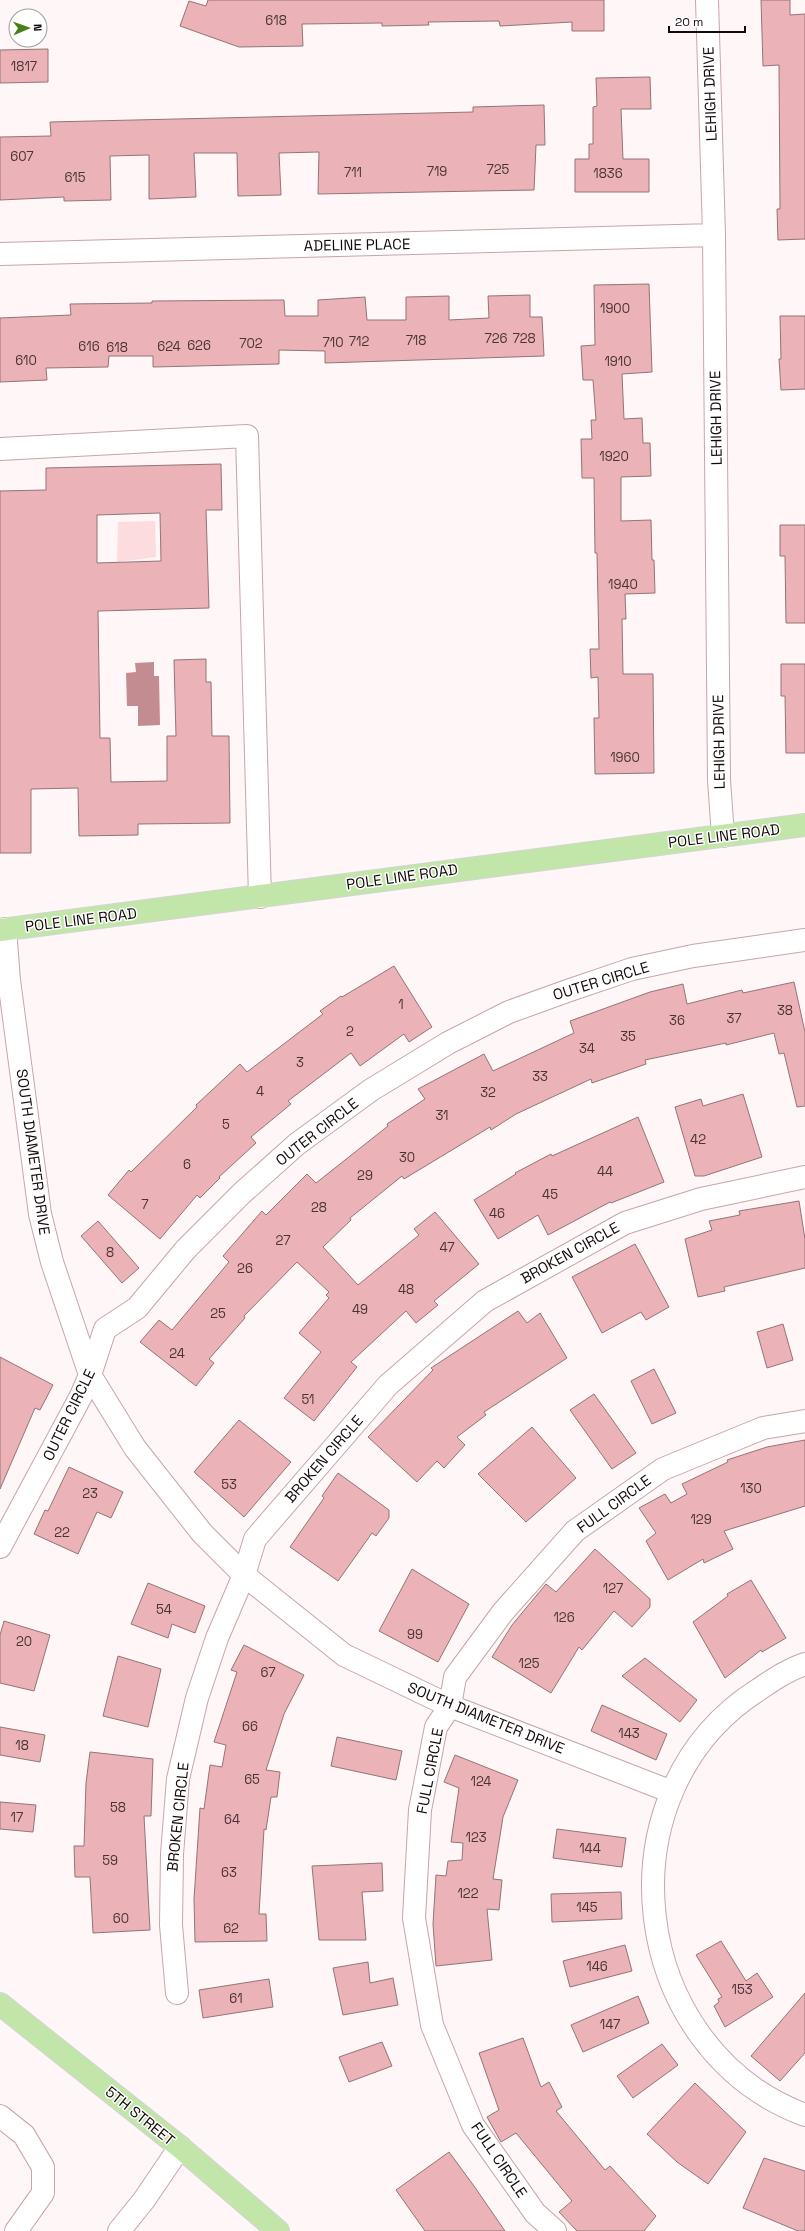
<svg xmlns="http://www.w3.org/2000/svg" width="805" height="2231" viewBox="0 0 805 2231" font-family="'Space Grotesk',sans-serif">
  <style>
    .green { fill: #fddcde }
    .water { fill: #c38c91 }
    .building { fill: #ebb2b7; stroke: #947477; fill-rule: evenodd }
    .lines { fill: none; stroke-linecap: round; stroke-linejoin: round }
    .minor-casing { stroke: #c8a5a8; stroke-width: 24 }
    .major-casing { stroke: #d5d3d3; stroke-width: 24 }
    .minor { stroke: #fff; stroke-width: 22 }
    .major { stroke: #c2e6aa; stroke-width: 22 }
    .labels { text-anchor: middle; stroke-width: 3; stroke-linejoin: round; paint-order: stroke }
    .number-label { font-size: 13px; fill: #4a3335 }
    .street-label { font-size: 15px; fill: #14090a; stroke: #fff }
  </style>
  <rect width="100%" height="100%" fill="#fef6f7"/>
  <path class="green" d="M155,521L156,557L117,562L118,522Z"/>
  <path class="water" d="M154,662V676H159L160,725L138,726V706H127L126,673L136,672L135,663Z"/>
  <path class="building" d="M208,0H604V31H572V22L500,26L499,21L428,22L429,25L382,26V23L302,24L303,46L239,47L180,26L189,1L206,6Z
    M761,0H790V15L805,14V239L778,240L777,209H780L779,65L763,66Z
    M48,49V82L0,83V50Z
    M650,77L651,109H621L623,159H649V192H575V159H589V144H593V107L597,106L596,78Z
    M544,105L545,145H536L534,190L318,194L319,152L279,153L281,195L238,196L237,153H194L196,197L149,199V155L110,156L111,200L64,201V197L0,200V137L51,136L50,122L473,112V107Z
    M649,284L652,372L622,374L624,419L642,418L643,443H650L651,476L621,477V521L651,520L652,560H654L655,593L625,594L626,619H622L623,674H653L654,773L595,774L594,718H599L598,677L591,678L590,649H599L597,553H595L594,478H582L581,439H592L591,420H596L593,380H583L581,346L595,345L594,285Z
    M530,295V317H542L544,356L325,363V351L279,350V364L153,367V356H109L108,367L46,368L47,380L0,382V318L71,315L70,304L152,303V301L284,300L285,316H318V300L365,297L367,320H406V297L449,296V320L489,318L488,296Z
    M780,316H805V389L781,390L779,359H781Z
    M221,464L222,510H206L209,608L98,611L100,738H110L111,782L167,781V736H176L174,660L206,659V682H211L212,736H229L230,823L138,824V835L79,836L78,788L31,789V853H0V491L46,490V468ZM160,513L161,561L97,563V515Z
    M780,525H805V623H786L785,556H780Z
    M781,664H805V753H786L785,696H781Z
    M394,966L432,1027L409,1042L404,1034L360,1066L351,1053L288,1101L291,1104L251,1137L256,1143L219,1177L220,1178L200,1198L197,1195L160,1239L108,1195L129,1170L131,1172L197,1107L196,1105L240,1064L247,1072L323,1014L320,1011L341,996L342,997Z
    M794,982L805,1032V1106L797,1107L784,1053L779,1054L774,1033L726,1045V1043L645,1060L646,1064L592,1083L591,1079L516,1114L491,1130L490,1127L404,1179L402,1176L350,1218L351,1220L323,1247L358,1285L419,1235L414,1229L435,1212L479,1264L434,1301L438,1305L416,1323L406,1311L351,1362L357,1367L314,1421L284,1398L321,1352L299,1333L329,1298L326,1295L329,1292L297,1262L244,1316L245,1318L209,1359L214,1363L196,1386L140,1342L159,1320L172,1330L229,1262L223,1256L262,1211L266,1215L307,1174L316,1183L388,1126L387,1124L425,1099L418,1089L484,1054L493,1071L574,1033L570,1021L650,992L683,984L687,1004L742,990L743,993Z
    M743,1094L762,1157L704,1176H695L675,1107L701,1099L703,1106Z
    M638,1117L664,1182L611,1203L610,1202L548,1235L538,1215L498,1239L474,1200L516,1174L515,1173L551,1154L552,1156Z
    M799,1201L805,1239V1268L724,1287L725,1291L698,1297L685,1239L712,1230L709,1221L740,1215L739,1211Z
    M98,1221L139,1268L122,1283L81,1236Z
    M635,1244L669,1307L646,1320L641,1312L602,1333L572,1277Z
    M518,1311L527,1323L540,1313L567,1358L484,1412L486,1415L457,1437L465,1445L444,1468L437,1461L417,1482L368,1437L433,1370L431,1368Z
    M783,1324L793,1360L767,1368L757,1332Z
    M0,1357L53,1385L40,1410L35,1408L0,1489Z
    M654,1369L676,1413L652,1424L631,1381Z
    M594,1394L636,1453L612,1469L570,1410Z
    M239,1420L291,1462L244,1517L194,1472Z
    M532,1427L576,1478L526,1522L478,1474Z
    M805,1440V1506L724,1531L733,1549L704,1563L703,1559L668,1580L646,1541L656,1533L639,1508L665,1494L671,1503L687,1494L682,1484L728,1462L727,1460L767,1447Z
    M69,1467L123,1492L111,1518L97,1512L78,1554L34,1534L45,1510L48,1511Z
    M338,1473L389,1510V1518L376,1536L372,1533L338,1581L290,1547L324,1498L322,1496Z
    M595,1549L650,1599V1607L632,1627L614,1611L582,1650L579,1647L551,1693L492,1657L512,1625L546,1584L556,1592Z
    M412,1569L469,1604L438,1662L379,1631Z
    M751,1580L786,1638L762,1652L761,1650L725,1678L693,1622L728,1596L727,1594Z
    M148,1583L205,1606L195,1633L172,1624L168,1638L131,1624Z
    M4,1621L50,1635L34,1691L0,1683V1635Z
    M244,1645L304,1675L284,1714L266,1770L280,1772L277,1797H271L266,1830L264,1829L259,1914H266L267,1941L195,1942L194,1899L200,1808L204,1809L210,1765L222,1767L226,1745L214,1742L237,1672L231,1670Z
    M118,1656L161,1669L148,1727L103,1716Z
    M645,1658L697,1700L680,1722L622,1676Z
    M602,1705L667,1734L656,1760L591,1731Z
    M0,1727L45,1735L40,1762L0,1755Z
    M337,1737L402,1751L396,1780L331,1766Z
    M90,1752L153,1759L151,1816H144L150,1930L93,1933L90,1877H75L74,1846H84L86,1783Z
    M455,1755L518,1780L503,1817L493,1879L502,1880L499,1910L487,1909L492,1960L436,1966L433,1924L436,1875L446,1876L448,1861L462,1860L463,1843L451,1842L459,1788L444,1782Z
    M0,1802L36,1805L33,1832L0,1829Z
    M557,1829L626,1838L622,1867L553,1858Z
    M382,1863L383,1891L362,1892L366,1940H319L312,1866Z
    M621,1892L622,1919L552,1922L551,1894Z
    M721,1941L746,1981L757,1973L773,1997L725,2027L714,2006L719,2002L718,1999L722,1997L696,1955Z
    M625,1945L632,1971L570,1987L563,1961Z
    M368,1962L370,1983L393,1978L398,2005L343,2015L333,1968Z
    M269,1979L273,2007L203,2018L199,1990Z
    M805,1993V2053L780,2081L751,2056Z
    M638,1996L649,2023L583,2052L571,2025Z
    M523,2038L541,2087L549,2082L562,2107L556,2111L605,2170L610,2166L656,2216L644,2231H577L559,2212L572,2201L516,2133L501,2142L487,2117L499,2110L479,2053Z
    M382,2042L392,2066L349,2082L339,2057Z
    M662,2044L678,2065L633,2098L617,2076Z
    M695,2083L746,2132L708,2184L677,2162L647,2134Z
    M449,2152L474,2186L505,2231H425L396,2190Z
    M764,2158L805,2171V2231H798L743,2208Z"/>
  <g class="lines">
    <defs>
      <path id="minor" d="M707,0L714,235L719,780L723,836
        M0,254L714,235
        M0,449L247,436L260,897
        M5,929L9,980L40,1214L52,1262L90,1375L135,1448L202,1533L244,1575L344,1655L450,1706L672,1792
        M0,1547L81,1396L90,1375L105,1329L137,1308L186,1249L241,1194L297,1144L371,1090L448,1043L509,1012L570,990L632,969L693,956L805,940
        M805,1664C787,1670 773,1680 758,1690C597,1793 628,2049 805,2115
        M177,1993L171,1925L172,1854L178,1779L197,1698L217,1638L244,1575L255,1539L388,1385L485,1301L625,1223L701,1199L805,1177
        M0,2116L24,2135L43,2167V2193L16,2231
        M119,2231L144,2200L180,2147
        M555,2231L535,2213L473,2125L432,2025L414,1918L420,1810L436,1727L450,1706L455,1677L503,1612L575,1531L663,1469L763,1428L805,1421"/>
      <path id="major" d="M0,930L805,825
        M0,2004L180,2147L278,2231"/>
    </defs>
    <use href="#minor" class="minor-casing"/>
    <use href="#major" class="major-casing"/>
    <use href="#minor" class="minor"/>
    <use href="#major" class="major"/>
  </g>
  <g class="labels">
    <g class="number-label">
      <text x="276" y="25">618</text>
      <text x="24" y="71">1817</text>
      <text x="22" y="161">607</text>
      <text x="498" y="174">725</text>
      <text x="437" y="176">719</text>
      <text x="353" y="177">711</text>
      <text x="608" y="178">1836</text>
      <text x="75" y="182">615</text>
      <text x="615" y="313">1900</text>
      <text x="496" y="343">726</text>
      <text x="524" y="343">728</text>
      <text x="416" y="345">718</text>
      <text x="359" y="346">712</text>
      <text x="333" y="347">710</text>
      <text x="251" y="348">702</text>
      <text x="199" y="350">626</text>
      <text x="89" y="351">616</text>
      <text x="169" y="351">624</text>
      <text x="117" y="352">618</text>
      <text x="26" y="365">610</text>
      <text x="618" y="366">1910</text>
      <text x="614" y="461">1920</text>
      <text x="623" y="589">1940</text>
      <text x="625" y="762">1960</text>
      <text x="401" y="1009">1</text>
      <text x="785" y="1015">38</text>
      <text x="734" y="1023">37</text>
      <text x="677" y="1025">36</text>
      <text x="350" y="1036">2</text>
      <text x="628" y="1041">35</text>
      <text x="587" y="1053">34</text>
      <text x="300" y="1067">3</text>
      <text x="540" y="1081">33</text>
      <text x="260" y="1096">4</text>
      <text x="488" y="1097">32</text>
      <text x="442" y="1120">31</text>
      <text x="226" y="1129">5</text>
      <text x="698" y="1144">42</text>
      <text x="407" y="1162">30</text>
      <text x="187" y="1169">6</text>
      <text x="605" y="1176">44</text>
      <text x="365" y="1180">29</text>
      <text x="550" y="1199">45</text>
      <text x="145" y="1209">7</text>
      <text x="319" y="1212">28</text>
      <text x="497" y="1218">46</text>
      <text x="283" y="1245">27</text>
      <text x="447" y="1252">47</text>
      <text x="110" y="1257">8</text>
      <text x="245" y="1273">26</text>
      <text x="406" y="1294">48</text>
      <text x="360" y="1314">49</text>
      <text x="218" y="1318">25</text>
      <text x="177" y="1358">24</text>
      <text x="308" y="1404">51</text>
      <text x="229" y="1489">53</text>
      <text x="751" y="1493">130</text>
      <text x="90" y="1498">23</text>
      <text x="701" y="1524">129</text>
      <text x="62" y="1537">22</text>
      <text x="613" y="1593">127</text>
      <text x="164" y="1614">54</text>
      <text x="564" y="1622">126</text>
      <text x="415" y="1639">99</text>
      <text x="24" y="1646">20</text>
      <text x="529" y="1668">125</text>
      <text x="268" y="1677">67</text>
      <text x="250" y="1731">66</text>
      <text x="629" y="1738">143</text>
      <text x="22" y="1750">18</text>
      <text x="252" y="1784">65</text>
      <text x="481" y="1786">124</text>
      <text x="118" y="1812">58</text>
      <text x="17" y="1822">17</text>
      <text x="232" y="1824">64</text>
      <text x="476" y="1842">123</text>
      <text x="590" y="1853">144</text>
      <text x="110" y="1865">59</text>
      <text x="229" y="1877">63</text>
      <text x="468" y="1898">122</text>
      <text x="587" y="1912">145</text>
      <text x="121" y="1923">60</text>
      <text x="231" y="1933">62</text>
      <text x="597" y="1971">146</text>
      <text x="742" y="1994">153</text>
      <text x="236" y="2003">61</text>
      <text x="610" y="2029">147</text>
    </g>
    <g class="street-label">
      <text transform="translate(710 94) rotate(-92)" y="5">LEHIGH DRIVE</text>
      <text transform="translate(357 245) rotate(-1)" y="5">ADELINE PLACE</text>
      <text transform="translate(716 418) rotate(-91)" y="5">LEHIGH DRIVE</text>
      <text transform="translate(719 742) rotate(-91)" y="5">LEHIGH DRIVE</text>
      <text transform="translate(724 836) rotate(-7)" y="5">POLE LINE ROAD</text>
      <text transform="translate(402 877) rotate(-8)" y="5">POLE LINE ROAD</text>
      <text transform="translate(81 920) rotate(-7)" y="5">POLE LINE ROAD</text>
      <text transform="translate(601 981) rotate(-17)" y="5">OUTER CIRCLE</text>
      <text transform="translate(317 1132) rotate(-38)" y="5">OUTER CIRCLE</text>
      <text transform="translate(33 1152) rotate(82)" y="5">SOUTH DIAMETER DRIVE</text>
      <text transform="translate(570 1253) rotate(-29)" y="5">BROKEN CIRCLE</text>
      <text transform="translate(69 1415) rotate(-64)" y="5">OUTER CIRCLE</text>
      <text transform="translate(324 1459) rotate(-49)" y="5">BROKEN CIRCLE</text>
      <text transform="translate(614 1504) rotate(-36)" y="5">FULL CIRCLE</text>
      <text transform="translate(486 1718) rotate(22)" y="5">SOUTH DIAMETER DRIVE</text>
      <text transform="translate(430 1771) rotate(-79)" y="5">FULL CIRCLE</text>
      <text transform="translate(178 1817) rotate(-84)" y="5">BROKEN CIRCLE</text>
      <text transform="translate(140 2116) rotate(39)" y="5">5TH STREET</text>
      <text transform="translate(499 2160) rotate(56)" y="5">FULL CIRCLE</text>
    </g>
  </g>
  <g transform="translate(28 28) rotate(88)"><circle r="19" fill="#ffffff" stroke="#a19d9d"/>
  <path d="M0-3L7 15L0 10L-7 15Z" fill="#498017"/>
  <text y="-6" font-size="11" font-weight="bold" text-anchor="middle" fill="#14090a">N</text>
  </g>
  <path d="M669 26v6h76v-6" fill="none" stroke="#14090a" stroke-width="2"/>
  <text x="675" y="26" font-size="12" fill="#14090a" stroke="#ffffff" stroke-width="3" paint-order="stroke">20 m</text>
</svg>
